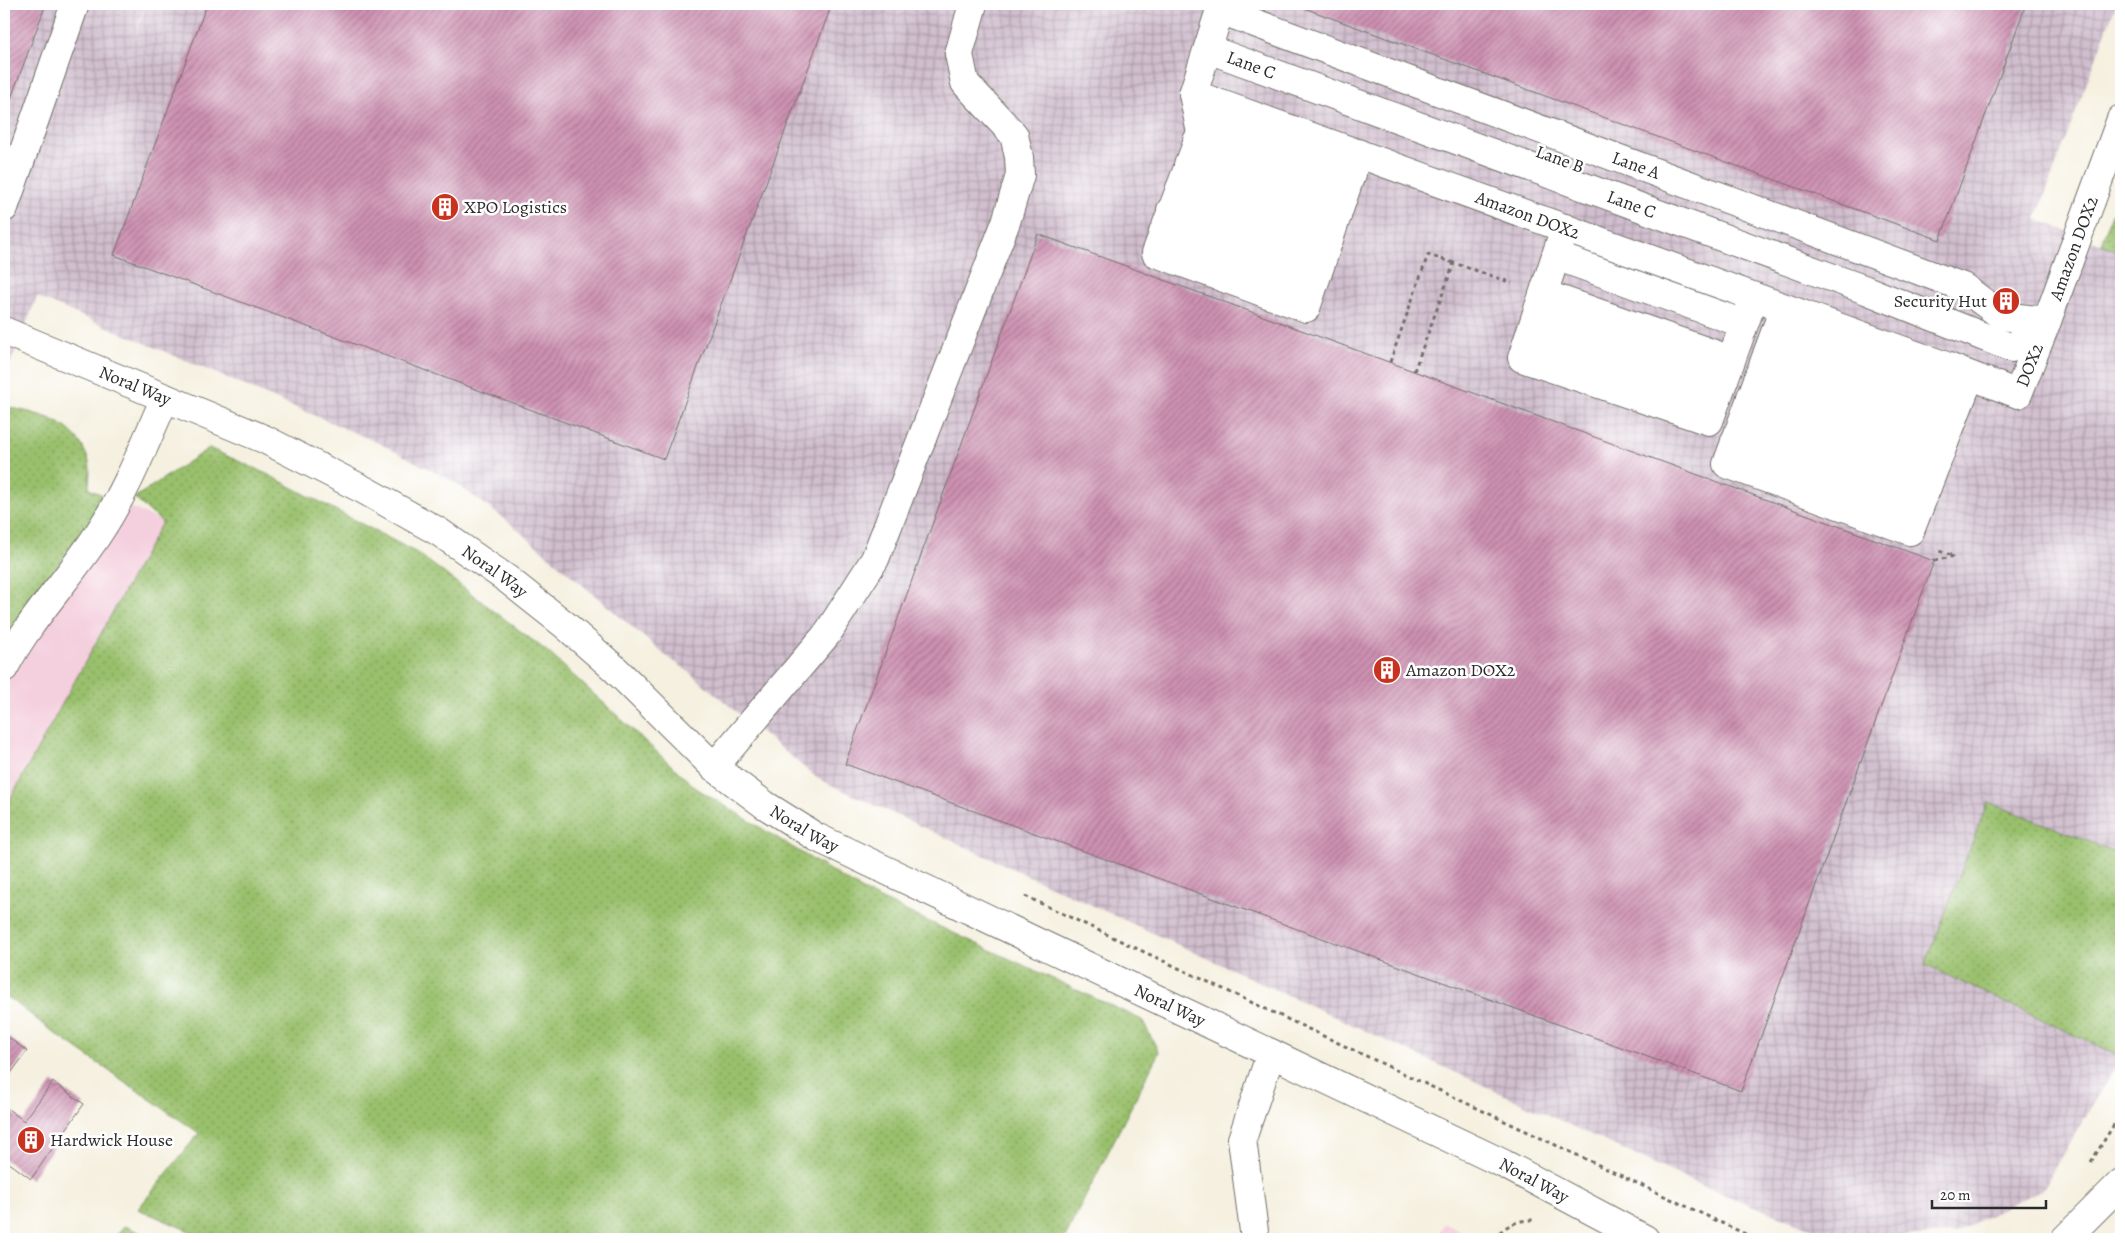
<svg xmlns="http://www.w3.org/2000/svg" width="2125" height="1243" viewBox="0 0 2125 1243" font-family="Alegreya,serif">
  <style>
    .built { fill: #f4cfdd }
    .industrial { fill: url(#industrial-grid) }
    .grass { fill: url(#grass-dots); stroke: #62764c }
    .building { fill: url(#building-hatch) }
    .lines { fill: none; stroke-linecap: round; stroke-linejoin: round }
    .minor-casing { stroke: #72706a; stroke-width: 30 }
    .highway-casing { stroke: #72706a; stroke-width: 30 }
    .path { stroke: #72706a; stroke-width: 3; stroke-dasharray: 4 4; stroke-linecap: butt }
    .minor { stroke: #fff; stroke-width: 28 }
    .highway { stroke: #fff; stroke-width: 28 }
    .labels { text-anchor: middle; stroke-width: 5; stroke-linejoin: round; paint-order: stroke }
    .street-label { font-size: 18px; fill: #2b2b2b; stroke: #fff }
    .poi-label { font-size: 18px; fill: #2b2b2b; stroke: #fff; text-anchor: start }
  </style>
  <defs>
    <pattern id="industrial-grid" width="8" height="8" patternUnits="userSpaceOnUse" patternTransform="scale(1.25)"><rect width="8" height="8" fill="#d0bdcd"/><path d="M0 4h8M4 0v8" fill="none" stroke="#a99aa7"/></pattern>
    <pattern id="grass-dots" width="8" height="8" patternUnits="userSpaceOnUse" patternTransform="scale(1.25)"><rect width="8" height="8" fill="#99c06c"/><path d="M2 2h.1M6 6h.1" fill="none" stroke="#7d9c59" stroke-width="1.8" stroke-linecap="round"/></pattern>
    <pattern id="building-hatch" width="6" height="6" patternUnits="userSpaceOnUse" patternTransform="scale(1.25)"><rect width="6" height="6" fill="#ce91b2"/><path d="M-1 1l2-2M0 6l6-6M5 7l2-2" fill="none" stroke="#a77791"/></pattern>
  </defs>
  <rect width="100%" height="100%" fill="#fff"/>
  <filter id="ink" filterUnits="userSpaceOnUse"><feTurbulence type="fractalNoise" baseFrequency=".02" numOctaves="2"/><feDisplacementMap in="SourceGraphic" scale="10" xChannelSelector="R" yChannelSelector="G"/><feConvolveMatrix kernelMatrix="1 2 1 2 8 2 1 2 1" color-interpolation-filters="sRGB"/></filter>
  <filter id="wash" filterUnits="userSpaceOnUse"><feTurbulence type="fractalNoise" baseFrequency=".0096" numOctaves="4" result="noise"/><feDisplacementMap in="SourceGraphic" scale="20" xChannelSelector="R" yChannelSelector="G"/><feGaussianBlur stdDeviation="1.12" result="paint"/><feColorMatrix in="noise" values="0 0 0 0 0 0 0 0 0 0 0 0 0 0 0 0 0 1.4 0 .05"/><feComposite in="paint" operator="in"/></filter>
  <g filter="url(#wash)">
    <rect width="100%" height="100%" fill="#f5f0df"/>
    <path class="built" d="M4,406L51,417L77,437L89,463V489L163,522L4,810Z
      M1444,1223L1471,1236L1478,1239H1436Z"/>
    <path class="industrial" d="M4,4H146L127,56L147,4H2116L2036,219L2121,252V1057L2042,1189L1954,1233L1837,1239L1700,1185L829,784L812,774L685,669L665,655L506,520L454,482L381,444L37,297L4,379Z"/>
    <path class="grass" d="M2121,189V252L2101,244Z
      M4,406C41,415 76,419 89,462C91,469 89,480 89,489L107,497L4,642Z
      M209,448L263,472L419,554L548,652L696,788L867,893L1142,1020L1159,1052L1064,1239H208L138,1209L199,1133L57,1035L4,994V810L162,522L134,498Z
      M1988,802L2121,854V1043L2116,1054L1925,965Z
      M124,1226L156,1239H157H113Z"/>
    <g id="blocks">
      <path class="building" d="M4,4H46L4,117Z
        M207,4H832L664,459L114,255Z
        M1293,4H2026L1940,240Z
        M1038,234L1934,561L1741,1091L845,764Z
        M2001,291L2016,296L2009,311L1997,306Z
        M4,1034L27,1051L4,1083Z
        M53,1082L84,1104L31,1179L4,1159V1106L24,1121Z"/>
    </g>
  </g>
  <g filter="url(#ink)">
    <use href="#blocks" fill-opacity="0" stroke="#72706a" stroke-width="1"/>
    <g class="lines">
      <defs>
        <g id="minor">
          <path id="s1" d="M1208,49L1866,290L2012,348L2047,321"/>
          <path d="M1193,94L1201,133L1156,253L1306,308L1358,153"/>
          <path d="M1199,119L1352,174"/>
          <path d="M1197,141L1345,191"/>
          <path d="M1188,165L1337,216"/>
          <path d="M1180,189L1328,241"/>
          <path d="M4,208L75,4"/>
          <path d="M1171,210L1321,262"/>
          <path d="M1565,228L1522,358L1709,421L1754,297"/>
          <path d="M1163,232L1313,286"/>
          <path d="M1556,256L1744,324"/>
          <path d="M1544,294L1731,360"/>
          <path d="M1784,308L1727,464L1910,531L1970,376"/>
          <path d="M1537,315L1724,379"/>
          <path id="s2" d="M2047,321L2002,316L1963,287L1220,10L1193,94L1946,366L2018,394L2047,321L2121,119"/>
          <path id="s3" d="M4,331L264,439L366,491L439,532L507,579L565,625L615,669L714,767L765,805L816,837L1504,1164L1645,1239"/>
          <path d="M1776,331L1961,398"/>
          <path d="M1531,334L1717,398"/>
          <path d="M1768,352L1953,420"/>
          <path d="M1759,375L1944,443"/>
          <path d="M1751,397L1936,464"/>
          <path d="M1743,421L1927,487"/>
          <path d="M1735,441L1918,510"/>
          <path d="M4,668C29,619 70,578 100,531C127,490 145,443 165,398"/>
          <path d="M714,767L827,634L875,559L1006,222L1020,175L1019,157L1014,135L965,83L959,54L973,4"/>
          <path d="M1255,1239L1242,1139L1271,1053"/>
        </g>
        <path id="highway" d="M2065,1239L2121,1183"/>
      </defs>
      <use href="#minor" class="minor-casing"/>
      <use href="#highway" class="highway-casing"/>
      <path class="path" d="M1390,362L1428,255L1454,263
        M1414,371L1454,263L1512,283
        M1934,561L1954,556L1936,550
        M1025,896L1756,1239
        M2091,1162L2121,1113
        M1495,1239C1501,1226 1521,1219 1534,1220
        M2020,1239L2033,1233"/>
      <use href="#minor" class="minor"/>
      <use href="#highway" class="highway"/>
    </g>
  </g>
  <defs>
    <symbol id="building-disc" viewBox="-11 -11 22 22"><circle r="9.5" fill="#c8321e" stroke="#fff"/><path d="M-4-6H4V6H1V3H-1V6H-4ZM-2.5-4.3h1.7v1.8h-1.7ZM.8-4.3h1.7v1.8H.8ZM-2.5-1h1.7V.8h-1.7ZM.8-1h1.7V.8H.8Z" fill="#fff"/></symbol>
  </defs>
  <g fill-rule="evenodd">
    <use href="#building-disc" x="429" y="191" width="32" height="32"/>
    <use href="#building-disc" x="1990" y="285" width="32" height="32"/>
    <use href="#building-disc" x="1371" y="654" width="32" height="32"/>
    <use href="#building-disc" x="15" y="1124" width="32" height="32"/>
  </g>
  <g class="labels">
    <g class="street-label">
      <text dy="6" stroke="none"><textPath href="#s1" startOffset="46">Lane C</textPath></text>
      <text transform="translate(1560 159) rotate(20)" y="6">Lane B</text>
      <text transform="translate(1636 165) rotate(20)" y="6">Lane A</text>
      <text dy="6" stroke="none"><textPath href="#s1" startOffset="451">Lane C</textPath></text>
      <text dy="6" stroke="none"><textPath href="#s2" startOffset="1331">Amazon DOX2</textPath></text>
      <text dy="6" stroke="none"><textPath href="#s2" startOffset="2009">Amazon DOX2</textPath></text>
      <text dy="6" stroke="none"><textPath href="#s2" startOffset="1884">DOX2</textPath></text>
      <text dy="6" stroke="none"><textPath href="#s3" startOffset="142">Noral Way</textPath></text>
      <text dy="6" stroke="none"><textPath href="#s3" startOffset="548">Noral Way</textPath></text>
      <text dy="6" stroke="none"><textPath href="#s3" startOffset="952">Noral Way</textPath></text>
      <text dy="6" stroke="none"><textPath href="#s3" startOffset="1358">Noral Way</textPath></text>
      <text dy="6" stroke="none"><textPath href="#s3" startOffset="1762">Noral Way</textPath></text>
    </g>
    <g class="poi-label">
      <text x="464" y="213">XPO Logistics</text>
      <text x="1987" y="307" text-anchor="end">Security Hut</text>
      <text x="1406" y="676">Amazon DOX2</text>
      <text x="50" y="1146">Hardwick House</text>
    </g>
  </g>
  <rect width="2125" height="1243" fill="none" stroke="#fff" stroke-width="20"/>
  <path d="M1932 1200v8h114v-8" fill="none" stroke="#2b2b2b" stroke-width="2.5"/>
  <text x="1940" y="1200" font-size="15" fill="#2b2b2b" stroke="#ffffff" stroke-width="4" paint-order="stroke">20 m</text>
</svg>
